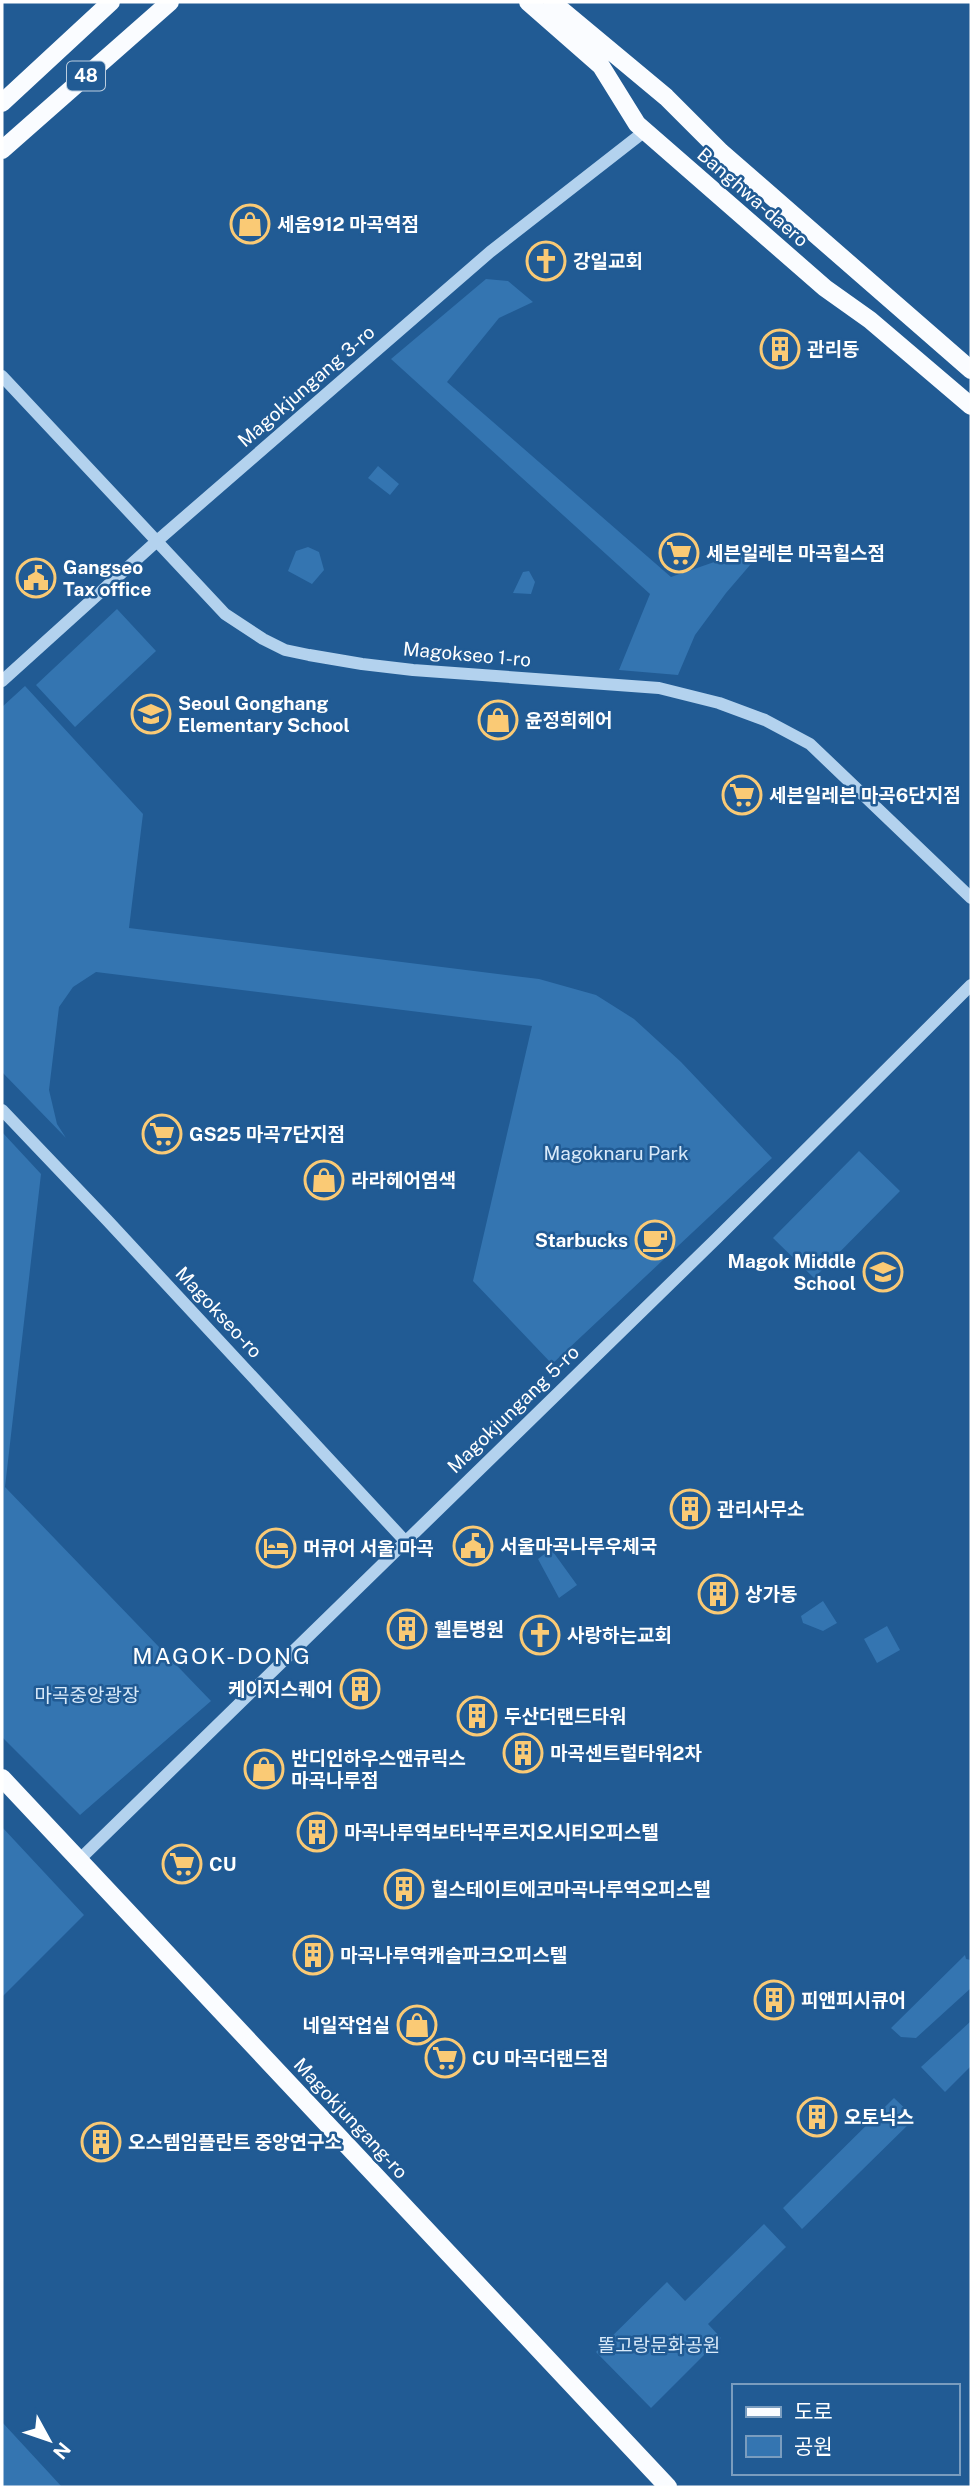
<svg xmlns="http://www.w3.org/2000/svg" width="973" height="2489" viewBox="0 0 973 2489" font-family="'Public Sans','Noto Sans KR',sans-serif">
  <style>
    .green { fill: #3475b1 }
    .lines { fill: none; stroke-linecap: round; stroke-linejoin: round }
    .minor { stroke: #b3d2ee; stroke-width: 12 }
    .major { stroke: #fafcff; stroke-width: 18 }
    .labels { text-anchor: middle; stroke-width: 5; stroke-linejoin: round; paint-order: stroke }
    .shield { fill: #215b94; stroke: #bccedf; stroke-width: 2 }
    .shield-label { font-size: 18px; font-weight: bold; fill: #fff }
    .street-label { font-size: 19px; fill: #fff; stroke: #215b94 }
    .poi-label { font-size: 19px; font-weight: bold; fill: #fff; stroke: #215b94; text-anchor: start }
    .park-label { font-size: 19px; fill: #d9eafa; stroke: #215b94 }
    .quarter-label { font-size: 23px; letter-spacing: 2px; fill: #fff; stroke: #215b94 }
  </style>
  <rect width="100%" height="100%" fill="#215b94"/>
  <path class="green" d="M486,279L508,281L533,302L499,318L447,382L671,577L769,543L726,593L695,635L678,675L619,670L650,594L391,359Z
    M378,466L399,484L390,495L368,478Z
    M308,547L319,552L324,570L312,584L288,571L296,551Z
    M529,571L535,582L531,594L513,593L523,572Z
    M117,609L156,651L75,727L36,685Z
    M25,686L143,814L129,928L539,979L596,995L634,1019L681,1062L772,1158L552,1364L473,1281L532,1026L96,972L73,987L59,1007L49,1090L57,1124L66,1138L2,1072V707Z
    M2,1132L41,1174L5,1487L211,1701L80,1815L2,1737Z
    M859,1151L900,1191L814,1278L773,1238Z
    M551,1549L577,1585L559,1598L538,1559Z
    M823,1601L837,1623L823,1631L803,1623L801,1616Z
    M887,1626L900,1650L877,1663L864,1639Z
    M2,1827L84,1915L2,1997Z
    M965,1955L966,1959L971,1960V1988L916,2038L901,2037L891,2028Z
    M971,2021V2066L945,2092L921,2067Z
    M894,2098L915,2118L802,2229L783,2208Z
    M764,2224L786,2247L708,2324L721,2338L651,2408L596,2352L667,2282L685,2301Z
    M2,2422L62,2487H2Z"/>
  <g class="lines">
    <path class="minor" d="M2,376L225,614L263,639L285,650L309,655L362,664L413,670L659,688L719,703L765,720L810,744L971,898
      M2,681L157,541L490,252L645,131
      M2,1110L107,1220L405,1541
      M80,1859L716,1239L971,985"/>
    <path class="major" d="M528,2L601,66L637,124L825,288L870,320L971,406
      M552,2L666,97L721,152L971,370
      M2,103L111,2
      M2,150L170,2
      M2,1778L668,2487"/>
  </g>
  <defs>
    <symbol id="shop-ring" viewBox="-11 -11 22 22"><circle r="9.5" fill="#215b94" stroke="#faca75" stroke-width="1.5"/><path d="M-5-2.5h2.3a2.7 3.5 0 0 1 5.4 0H5L5.5 6h-11ZM-1.5-2.5h3a1.5 2.3 0 0 0-3 0Z" fill="#faca75"/></symbol>
    <symbol id="church-ring" viewBox="-11 -11 22 22"><circle r="9.5" fill="#215b94" stroke="#faca75" stroke-width="1.5"/><path d="M-1.2-6h2.4v3.5h3.3v2.4h-3.3V6h-2.4V-.1h-3.3v-2.4h3.3Z" fill="#faca75"/></symbol>
    <symbol id="building-ring" viewBox="-11 -11 22 22"><circle r="9.5" fill="#215b94" stroke="#faca75" stroke-width="1.5"/><path d="M-4-6H4V6H1V3H-1V6H-4ZM-2.5-4.3h1.7v1.8h-1.7ZM.8-4.3h1.7v1.8H.8ZM-2.5-1h1.7V.8h-1.7ZM.8-1h1.7V.8H.8Z" fill="#faca75"/></symbol>
    <symbol id="supermarket-ring" viewBox="-11 -11 22 22"><circle r="9.5" fill="#215b94" stroke="#faca75" stroke-width="1.5"/><path d="M-6-5.5h2.5l.6 2H6L4.5 2H-2.5L-4.4-4H-6ZM-1.5 3.2a1.3 1.3 0 1 0 .1 0ZM3 3.2a1.3 1.3 0 1 0 .1 0Z" fill="#faca75"/></symbol>
    <symbol id="civic-ring" viewBox="-11 -11 22 22"><circle r="9.5" fill="#215b94" stroke="#faca75" stroke-width="1.5"/><path d="M-.6-6.5H3V-4.5H.6V-3L4-1V1h2V6H-6V1h2V-1L-.6-3ZM-1.2 2.5V6h2.4V2.5Z" fill="#faca75"/></symbol>
    <symbol id="school-ring" viewBox="-11 -11 22 22"><circle r="9.5" fill="#215b94" stroke="#faca75" stroke-width="1.5"/><path d="M0-5L7-2L0 1L-7-2ZM-4 1L0 2.5L4 1V4Q0 6-4 4Z" fill="#faca75"/></symbol>
    <symbol id="cafe-ring" viewBox="-11 -11 22 22"><circle r="9.5" fill="#215b94" stroke="#faca75" stroke-width="1.5"/><path d="M-5.5-4.5H6V0H3Q3 3.5 0 3.5H-2.5Q-5.5 3.5-5.5 0ZM3-3.2v2h1.7v-2ZM-6 4.5H4V6H-6Z" fill="#faca75"/></symbol>
    <symbol id="hotel-ring" viewBox="-11 -11 22 22"><circle r="9.5" fill="#215b94" stroke="#faca75" stroke-width="1.5"/><path d="M-6-4.5h1.5V1H6V5H4.5V3h-9V5H-6ZM-4 0a1.8 1.8 0 1 1 3.6 0ZM.5 0V-2.5h3Q6-2.5 6 0Z" fill="#faca75"/></symbol>
  </defs>
  <g fill-rule="evenodd">
    <use href="#shop-ring" x="228" y="202" width="44" height="44"/>
    <use href="#church-ring" x="524" y="239" width="44" height="44"/>
    <use href="#building-ring" x="758" y="327" width="44" height="44"/>
    <use href="#supermarket-ring" x="657" y="531" width="44" height="44"/>
    <use href="#civic-ring" x="14" y="556" width="44" height="44"/>
    <use href="#school-ring" x="129" y="692" width="44" height="44"/>
    <use href="#shop-ring" x="476" y="698" width="44" height="44"/>
    <use href="#supermarket-ring" x="720" y="773" width="44" height="44"/>
    <use href="#supermarket-ring" x="140" y="1112" width="44" height="44"/>
    <use href="#shop-ring" x="302" y="1158" width="44" height="44"/>
    <use href="#cafe-ring" x="633" y="1218" width="44" height="44"/>
    <use href="#school-ring" x="861" y="1250" width="44" height="44"/>
    <use href="#building-ring" x="668" y="1487" width="44" height="44"/>
    <use href="#civic-ring" x="451" y="1524" width="44" height="44"/>
    <use href="#hotel-ring" x="254" y="1526" width="44" height="44"/>
    <use href="#building-ring" x="696" y="1572" width="44" height="44"/>
    <use href="#building-ring" x="385" y="1607" width="44" height="44"/>
    <use href="#church-ring" x="518" y="1613" width="44" height="44"/>
    <use href="#building-ring" x="338" y="1667" width="44" height="44"/>
    <use href="#building-ring" x="455" y="1694" width="44" height="44"/>
    <use href="#building-ring" x="501" y="1731" width="44" height="44"/>
    <use href="#shop-ring" x="242" y="1747" width="44" height="44"/>
    <use href="#building-ring" x="295" y="1810" width="44" height="44"/>
    <use href="#supermarket-ring" x="160" y="1842" width="44" height="44"/>
    <use href="#building-ring" x="382" y="1867" width="44" height="44"/>
    <use href="#building-ring" x="291" y="1933" width="44" height="44"/>
    <use href="#building-ring" x="752" y="1978" width="44" height="44"/>
    <use href="#shop-ring" x="395" y="2003" width="44" height="44"/>
    <use href="#supermarket-ring" x="423" y="2036" width="44" height="44"/>
    <use href="#building-ring" x="795" y="2095" width="44" height="44"/>
    <use href="#building-ring" x="79" y="2120" width="44" height="44"/>
  </g>
  <g class="labels">
    <rect class="shield" x="67" y="61.5" width="38" height="29" rx="5"/>
    <g class="shield-label">
      <text x="86" y="82">48</text>
    </g>
    <g class="street-label">
      <text transform="translate(753 197) rotate(41)" y="7">Banghwa-daero</text>
      <text transform="translate(306 386) rotate(-41)" y="7">Magokjungang 3-ro</text>
      <text transform="translate(467 654) rotate(5)" y="7">Magokseo 1-ro</text>
      <text transform="translate(219 1312) rotate(47)" y="7">Magokseo-ro</text>
      <text transform="translate(513 1409) rotate(-44)" y="7">Magokjungang 5-ro</text>
      <text transform="translate(351 2118) rotate(47)" y="7">Magokjungang-ro</text>
    </g>
    <g class="poi-label">
      <text x="277" y="231">세움912 마곡역점</text>
      <text x="573" y="268">강일교회</text>
      <text x="807" y="356">관리동</text>
      <text x="706" y="560">세븐일레븐 마곡힐스점</text>
      <text x="63" y="574">Gangseo<tspan x="63" dy="22">Tax office</tspan></text>
      <text x="178" y="710">Seoul Gonghang<tspan x="178" dy="22">Elementary School</tspan></text>
      <text x="525" y="727">윤정희헤어</text>
      <text x="769" y="802">세븐일레븐 마곡6단지점</text>
      <text x="189" y="1141">GS25 마곡7단지점</text>
      <text x="351" y="1187">라라헤어염색</text>
      <text x="628" y="1247" text-anchor="end">Starbucks</text>
      <text x="856" y="1268" text-anchor="end">Magok Middle<tspan x="856" dy="22">School</tspan></text>
      <text x="717" y="1516">관리사무소</text>
      <text x="500" y="1553">서울마곡나루우체국</text>
      <text x="303" y="1555">머큐어 서울 마곡</text>
      <text x="745" y="1601">상가동</text>
      <text x="434" y="1636">웰튼병원</text>
      <text x="567" y="1642">사랑하는교회</text>
      <text x="333" y="1696" text-anchor="end">케이지스퀘어</text>
      <text x="504" y="1723">두산더랜드타워</text>
      <text x="550" y="1760">마곡센트럴타워2차</text>
      <text x="291" y="1765">반디인하우스앤큐릭스<tspan x="291" dy="22">마곡나루점</tspan></text>
      <text x="344" y="1839">마곡나루역보타닉푸르지오시티오피스텔</text>
      <text x="209" y="1871">CU</text>
      <text x="431" y="1896">힐스테이트에코마곡나루역오피스텔</text>
      <text x="340" y="1962">마곡나루역캐슬파크오피스텔</text>
      <text x="801" y="2007">피앤피시큐어</text>
      <text x="390" y="2032" text-anchor="end">네일작업실</text>
      <text x="472" y="2065">CU 마곡더랜드점</text>
      <text x="844" y="2124">오토닉스</text>
      <text x="128" y="2149">오스템임플란트 중앙연구소</text>
    </g>
    <g class="park-label">
      <text x="616" y="1160">Magoknaru Park</text>
      <text x="87" y="1702">마곡중앙광장</text>
      <text x="659" y="2352">똘고랑문화공원</text>
    </g>
    <g class="quarter-label">
      <text x="222" y="1664">MAGOK-DONG</text>
    </g>
  </g>
  <rect width="973" height="2489" fill="none" stroke="#ffffff" stroke-width="7"/>
  <rect x="732" y="2384" width="228" height="91" fill="#215b94" stroke="#7a9dbf" stroke-width="2"/>
  <rect x="746" y="2407" width="35" height="10" fill="#fafcff" stroke="#7a9dbf" stroke-width="2"/>
  <text x="794" y="2419" font-size="21" fill="#ffffff">도로</text>
  <rect x="746" y="2436" width="35" height="21" fill="#3475b1" stroke="#7a9dbf" stroke-width="2"/>
  <text x="794" y="2454" font-size="21" fill="#ffffff">공원</text>
  <g transform="translate(49 2440) rotate(130)" stroke="#215b94" stroke-width="5" paint-order="stroke">
  <path d="M0-5L12 26L0 18L-12 26Z" fill="#ffffff"/>
  <text y="-10" font-size="19" font-weight="bold" text-anchor="middle" fill="#ffffff">N</text>
  </g>
</svg>
